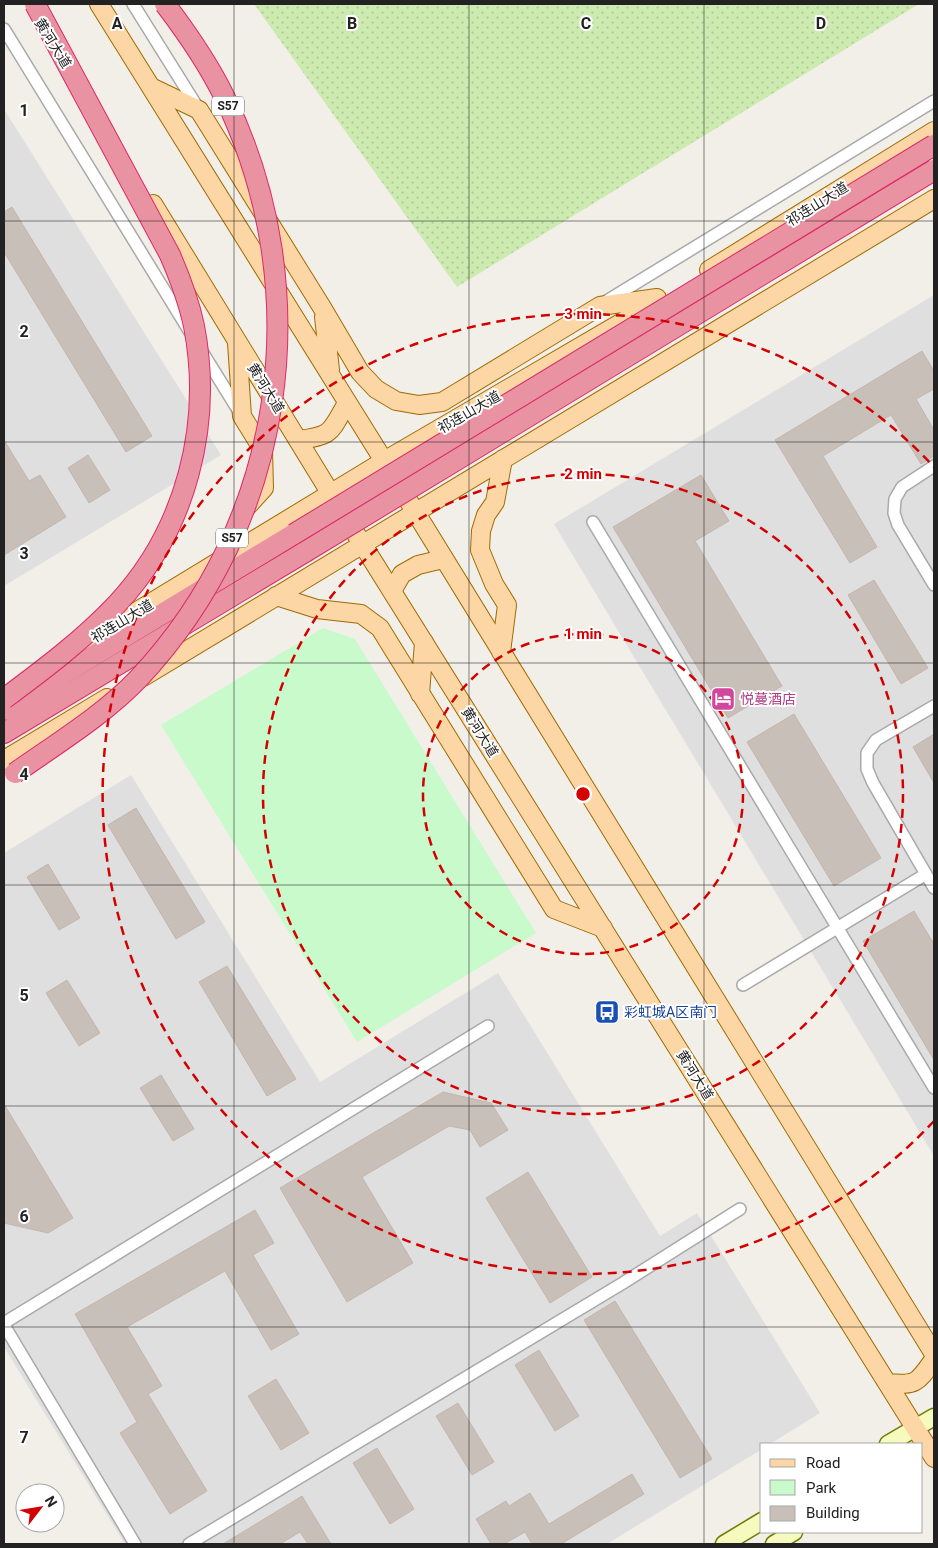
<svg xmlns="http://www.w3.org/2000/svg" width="938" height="1548" viewBox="0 0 938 1548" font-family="Roboto,'Noto Sans SC',sans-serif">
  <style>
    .residential { fill: #e0dfdf }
    .grass { fill: url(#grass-dots) }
    .park { fill: #c8facc }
    .building { fill: #c7bfb8; stroke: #c4b6ab }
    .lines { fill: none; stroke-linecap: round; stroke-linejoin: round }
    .street-casing { stroke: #a9a9a9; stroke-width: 14 }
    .secondary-casing { stroke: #707d05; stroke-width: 19 }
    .primary-casing { stroke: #a06b00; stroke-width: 20 }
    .highway-casing { stroke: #dc2a67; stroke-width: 22 }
    .street { stroke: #fff; stroke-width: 11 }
    .secondary { stroke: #f7fabf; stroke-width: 16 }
    .primary { stroke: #fcd6a4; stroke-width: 18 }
    .highway { stroke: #e892a2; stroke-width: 20 }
    .highway-bridge-casing { stroke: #dc2a67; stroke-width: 22; stroke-linecap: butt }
    .highway-bridge { stroke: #e892a2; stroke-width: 20 }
    .grid { fill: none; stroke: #222; stroke-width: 1; stroke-opacity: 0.55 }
    .ring { fill: none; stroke: #d40000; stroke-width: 2.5; stroke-dasharray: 9 6 }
    .labels { text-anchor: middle; stroke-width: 4; stroke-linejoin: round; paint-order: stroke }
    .shield { fill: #fff; stroke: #646464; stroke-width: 1 }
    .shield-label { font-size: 12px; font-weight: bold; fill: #222 }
    .street-label { font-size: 14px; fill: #222; stroke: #fff }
    .hotel-label { font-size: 14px; fill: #b23c85; stroke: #fff; text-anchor: start }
    .transit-label { font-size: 14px; fill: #164399; stroke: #fff; text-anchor: start }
    .grid-label { font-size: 16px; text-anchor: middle; font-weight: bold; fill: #222; stroke: #fff; stroke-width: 4; stroke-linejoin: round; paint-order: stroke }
    .centre { fill: #d40000; stroke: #fff; stroke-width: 2.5 }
    .ring-label { font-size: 15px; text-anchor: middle; font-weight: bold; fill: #d40000; stroke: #fff; stroke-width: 4; stroke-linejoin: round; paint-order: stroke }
  </style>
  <defs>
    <pattern id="grass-dots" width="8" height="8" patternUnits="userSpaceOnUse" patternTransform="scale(1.25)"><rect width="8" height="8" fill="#cdebb0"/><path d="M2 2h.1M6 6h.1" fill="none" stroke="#b0c997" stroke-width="1.8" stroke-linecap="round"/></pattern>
  </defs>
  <rect width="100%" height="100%" fill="#f2efe9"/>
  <path class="residential" d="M4,109L221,455L4,586Z
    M934,295V1156L554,524Z
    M131,775L320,1082L498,973L660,1236L697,1213L820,1413L770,1444H762V1449L607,1544H125L4,1347V853Z"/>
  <path class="grass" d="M254,4H919L457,287Z"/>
  <path class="park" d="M323,628L355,639L536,933L357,1042L161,725Z"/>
  <path class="building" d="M12,207L152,436L126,452L4,252V212Z
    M922,351L934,371V389L916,399L934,430V456L921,464L891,415L823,456L877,547L850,563L775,440Z
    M4,440L29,481L40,475L66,517L4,555Z
    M88,455L110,490L89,503L68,468Z
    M701,475L729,521L695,541L782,686L728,718L613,527Z
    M874,580L928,668L901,684L848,595Z
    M794,714L881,858L834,886L747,742Z
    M934,734V783L913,747Z
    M136,808L205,922L176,939L108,825Z
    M48,864L80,918L59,930L27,877Z
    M914,911L934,944V1060L863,941Z
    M227,966L296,1079L267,1096L199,982Z
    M67,980L100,1033L79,1046L46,993Z
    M161,1075L194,1129L173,1141L140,1088Z
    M443,1092L491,1103L508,1130L480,1147L470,1130L449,1126L362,1177L413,1263L347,1302L280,1188Z
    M4,1104L73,1218L48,1233L4,1223Z
    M528,1172L592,1277L550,1303L486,1198Z
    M255,1210L274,1243L253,1255L299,1334L271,1350L225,1271L127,1327L162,1386L148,1394L207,1491L170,1514L120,1433L137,1422L75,1314Z
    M615,1301L712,1459L680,1478L584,1320Z
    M539,1350L579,1416L555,1431L515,1365Z
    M276,1379L309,1433L281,1450L248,1396Z
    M458,1403L494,1462L472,1475L436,1416Z
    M377,1448L414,1509L390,1524L353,1463Z
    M632,1474L644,1494L561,1544H532L525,1532L504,1544H491L476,1519L506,1501L509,1506L530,1493L549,1524Z
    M302,1496L331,1544H308L300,1532L280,1544H223Z"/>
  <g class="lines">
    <defs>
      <path id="street" d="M133,4L198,108
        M4,29L190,332
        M605,302L934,101
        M201,350L240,413
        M934,466L902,487L895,499L894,513L898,525L934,585
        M593,522L934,1088
        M934,706L876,740L867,753V769L873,783L934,888
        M743,985L926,874
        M4,1323L488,1026
        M4,1325L135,1544
        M189,1544L623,1283L740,1209"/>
      <path id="secondary" d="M888,1444L934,1417
        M724,1544L762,1521
        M774,1544L794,1532"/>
      <path id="primary" d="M99,4L384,461L934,1354
        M151,87L199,110L323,309L360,372L376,389L396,401L419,405L442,402L600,306L657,298
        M153,204L331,494L934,1458
        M709,270L934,131
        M324,317L330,370
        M237,343L242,416L263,450L264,488L244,510
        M298,440C333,436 330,432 347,403
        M392,591L402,574L418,565L443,559
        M276,596L317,609L361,614L380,628L554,909L603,928
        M83,644L384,461L655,303
        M501,652L507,605L494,584L480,550L481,531L486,515L495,502L503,459
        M143,677L934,199
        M420,694L424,642
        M4,760L107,698
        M888,1383C917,1386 918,1382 934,1359"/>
      <path id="highway" d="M4,710L294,534
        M4,733L305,552"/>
    </defs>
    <use href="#street" class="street-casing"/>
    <use href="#secondary" class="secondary-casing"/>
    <use href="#primary" class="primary-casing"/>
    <use href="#highway" class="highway-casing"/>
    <use href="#street" class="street"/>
    <use href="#secondary" class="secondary"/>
    <use href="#primary" class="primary"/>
    <use href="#highway" class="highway"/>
    <defs>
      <path id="highway-bridge" d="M294,534L934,145
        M305,552L934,170
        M4,699C43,670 83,640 117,604C186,530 213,425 194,326C189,302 180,278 170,255L35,4
        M15,773C56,744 105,714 139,678C286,521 318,291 225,98C209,65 187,33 165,4"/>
    </defs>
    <use href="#highway-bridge" class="highway-bridge-casing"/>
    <use href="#highway-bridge" class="highway-bridge"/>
  </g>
  <path class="grid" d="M234,4V1544M469,4V1544M704,4V1544M4,221H934M4,442H934M4,663H934M4,885H934M4,1106H934M4,1327H934"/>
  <g class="ring">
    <circle cx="583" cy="794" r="160"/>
    <circle cx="583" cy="794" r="320"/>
    <path d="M934 1121A480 480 0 1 1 934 467"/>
  </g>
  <defs>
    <symbol id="hotel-square" viewBox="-11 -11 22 22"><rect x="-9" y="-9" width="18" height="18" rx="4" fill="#d1479c" stroke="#fff"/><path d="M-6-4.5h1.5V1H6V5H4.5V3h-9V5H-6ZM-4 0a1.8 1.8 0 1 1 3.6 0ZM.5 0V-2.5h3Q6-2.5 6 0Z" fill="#fff"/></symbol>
    <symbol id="bus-square" viewBox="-11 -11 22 22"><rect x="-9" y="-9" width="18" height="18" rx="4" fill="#1a4fb4" stroke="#fff"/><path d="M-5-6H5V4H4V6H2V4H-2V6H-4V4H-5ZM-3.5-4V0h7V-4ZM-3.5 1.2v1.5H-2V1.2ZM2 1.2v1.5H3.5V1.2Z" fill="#fff"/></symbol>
  </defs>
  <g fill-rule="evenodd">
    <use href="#hotel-square" x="709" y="685" width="28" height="28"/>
    <use href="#bus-square" x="593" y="998" width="28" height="28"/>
  </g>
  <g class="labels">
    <g class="shield">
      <rect x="212" y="96.5" width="32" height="19" rx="4"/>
      <rect x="216" y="528.5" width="32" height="19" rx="4"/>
    </g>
    <g class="shield-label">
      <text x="228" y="110">S57</text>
      <text x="232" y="542">S57</text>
    </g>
    <g class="street-label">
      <text transform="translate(53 43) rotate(58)" y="5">黄河大道</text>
      <text transform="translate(817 204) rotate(-32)" y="5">祁连山大道</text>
      <text transform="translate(266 388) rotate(58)" y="5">黄河大道</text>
      <text transform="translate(469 412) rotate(-30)" y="5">祁连山大道</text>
      <text transform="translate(122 621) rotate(-31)" y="5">祁连山大道</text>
      <text transform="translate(480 732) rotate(58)" y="5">黄河大道</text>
      <text transform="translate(695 1075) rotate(58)" y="5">黄河大道</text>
    </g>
    <g class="hotel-label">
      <text x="740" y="704">悦蔓酒店</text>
    </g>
    <g class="transit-label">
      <text x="624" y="1017">彩虹城A区南门</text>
    </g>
  </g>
  <g class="grid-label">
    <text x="117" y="29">A</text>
    <text x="352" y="29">B</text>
    <text x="586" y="29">C</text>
    <text x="821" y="29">D</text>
    <text x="24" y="116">1</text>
    <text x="24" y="337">2</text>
    <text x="24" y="559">3</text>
    <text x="24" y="780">4</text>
    <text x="24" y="1001">5</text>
    <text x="24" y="1222">6</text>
    <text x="24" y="1443">7</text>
  </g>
  <circle cx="583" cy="794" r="8" class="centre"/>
  <g class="ring-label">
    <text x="583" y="319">3 min</text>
    <text x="583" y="479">2 min</text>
    <text x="583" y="639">1 min</text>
  </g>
  <rect width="938" height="1548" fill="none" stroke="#222222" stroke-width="10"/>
  <rect x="760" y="1443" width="162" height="90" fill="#ffffff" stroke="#a7a7a7"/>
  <rect x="770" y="1459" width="25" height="8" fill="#fcd6a4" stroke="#a7a7a7"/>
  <text x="806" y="1468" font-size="15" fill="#222222">Road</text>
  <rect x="770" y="1480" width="25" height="15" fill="#c8facc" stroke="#a7a7a7"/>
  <text x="806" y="1493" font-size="15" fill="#222222">Park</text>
  <rect x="770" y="1506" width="25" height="15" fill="#c7bfb8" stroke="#a7a7a7"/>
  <text x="806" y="1518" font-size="15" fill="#222222">Building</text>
  <g transform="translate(40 1508) rotate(59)"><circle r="24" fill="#ffffff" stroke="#a7a7a7"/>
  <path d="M0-4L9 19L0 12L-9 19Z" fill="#d40000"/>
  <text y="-8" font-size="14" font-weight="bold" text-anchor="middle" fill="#222222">N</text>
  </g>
</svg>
